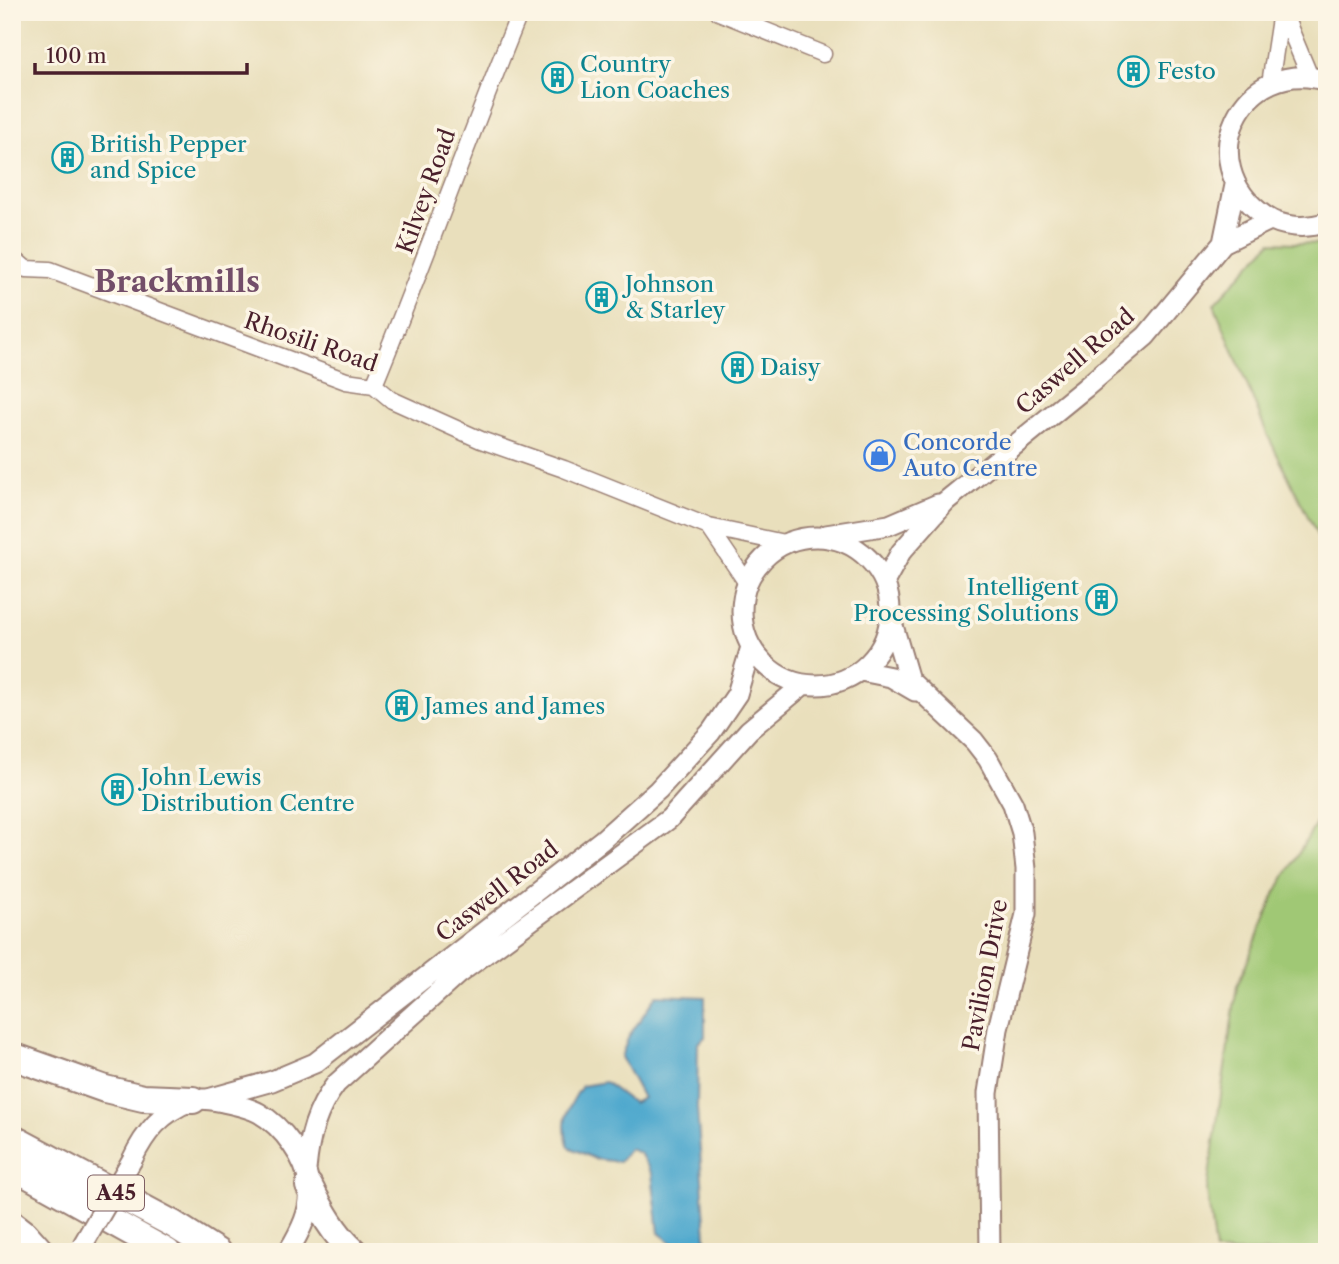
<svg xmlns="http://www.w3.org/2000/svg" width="1339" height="1264" viewBox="0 0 1339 1264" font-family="'Libre Caslon Text',serif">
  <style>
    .green { fill: #a0c874; stroke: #757450; stroke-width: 2 }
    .water { fill: #50a9ce; stroke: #4d647c; stroke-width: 2 }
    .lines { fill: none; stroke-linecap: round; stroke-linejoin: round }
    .minor-casing { stroke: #9a7f74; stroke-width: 19 }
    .tertiary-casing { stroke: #9a7f74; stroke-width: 23 }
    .trunk-casing { stroke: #9a7f74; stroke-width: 30 }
    .minor { stroke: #fff; stroke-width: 16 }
    .tertiary { stroke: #fff; stroke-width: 19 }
    .trunk { stroke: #fff; stroke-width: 26 }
    .tertiary-bridge-casing { stroke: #9a7f74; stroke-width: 23; stroke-linecap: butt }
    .tertiary-bridge { stroke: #fff; stroke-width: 19 }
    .labels { text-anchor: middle; stroke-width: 7; stroke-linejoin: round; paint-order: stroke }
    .shield { fill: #fcf5e5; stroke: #7f5f63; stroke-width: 2 }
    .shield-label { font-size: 21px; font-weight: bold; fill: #4a1f2b }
    .culture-label { font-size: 23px; fill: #0d838f; stroke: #fcf5e5; text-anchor: start }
    .street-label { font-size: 23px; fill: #4a1f2b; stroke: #fcf5e5 }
    .shop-label { font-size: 23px; fill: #366cbe; stroke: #fcf5e5; text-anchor: start }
    .district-label { font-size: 30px; font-weight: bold; fill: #734e69; stroke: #fcf5e5 }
  </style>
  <rect width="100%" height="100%" fill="#fcf5e5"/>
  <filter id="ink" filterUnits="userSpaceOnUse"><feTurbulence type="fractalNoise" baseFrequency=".0143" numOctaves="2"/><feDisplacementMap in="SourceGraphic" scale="14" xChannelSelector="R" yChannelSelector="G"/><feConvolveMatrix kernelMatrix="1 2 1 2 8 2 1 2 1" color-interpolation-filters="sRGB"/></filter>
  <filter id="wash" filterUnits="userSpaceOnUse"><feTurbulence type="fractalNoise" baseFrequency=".00686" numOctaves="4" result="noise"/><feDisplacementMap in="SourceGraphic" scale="28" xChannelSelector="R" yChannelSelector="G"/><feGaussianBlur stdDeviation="1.57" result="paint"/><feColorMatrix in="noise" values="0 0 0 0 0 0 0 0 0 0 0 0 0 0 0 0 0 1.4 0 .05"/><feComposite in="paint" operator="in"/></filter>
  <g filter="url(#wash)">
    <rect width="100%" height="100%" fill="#e9dfbc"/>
    <path class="green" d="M1271,242L1320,244L1327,248V555L1268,436L1214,304Z
      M1327,805V1252H1215L1207,1190L1237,986L1276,892Z"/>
    <path class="water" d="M657,995L705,997V1037L698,1043L697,1108L707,1251L679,1248L659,1233L652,1174L640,1153L629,1149L619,1162L595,1159L569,1147C560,1121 567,1108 582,1086L605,1082L633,1103L643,1098L621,1057L629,1036Z"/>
  </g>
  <g filter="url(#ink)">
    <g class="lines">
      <defs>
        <path id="minor" d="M719,12L823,54
          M1283,12L1310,77
          M1270,84L1281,12
          M12,257L26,269L50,270L346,381L374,385L392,400L481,440L564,469L709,527L784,543
          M374,385C425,262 469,136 520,12
          M709,527L747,583"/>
        <path id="tertiary" d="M1327,81C1242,54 1189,164 1265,216C1282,228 1307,229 1327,222
          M1223,243L1235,185
          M826,535L889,525L938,504
          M742 611a74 74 0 1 1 148 0a74 74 0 1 1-148 0Z
          M885,581L901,552L946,501L1085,388L1146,336L1223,243L1270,220
          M891,619L909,680L974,741L988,759L1013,804L1022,833L1026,869V914L998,1029L988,1093L990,1252
          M861,671L891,677L915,691
          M208,1099L272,1081L315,1063L602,840L658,790L711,732L737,694L751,647
          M132,1160C145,1132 162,1112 191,1101C201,1097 212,1100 223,1102C235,1105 248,1107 259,1113C282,1126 307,1159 309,1186C312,1210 300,1232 288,1252
          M306,1170C309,1137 316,1110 336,1084L458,974L669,819L749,730L803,685"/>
        <path id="trunk" d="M12,1056L105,1089L143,1098L193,1100
          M12,1138L173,1224L217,1252
          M12,1166L167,1252
          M309,1186C321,1210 334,1234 354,1252
          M12,1224L25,1234L41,1252"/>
      </defs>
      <use href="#minor" class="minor-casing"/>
      <use href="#tertiary" class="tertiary-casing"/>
      <use href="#trunk" class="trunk-casing"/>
      <use href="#minor" class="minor"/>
      <use href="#tertiary" class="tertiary"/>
      <use href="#trunk" class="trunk"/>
      <defs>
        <path id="tertiary-bridge" d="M82,1246L132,1160"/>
      </defs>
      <use href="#tertiary-bridge" class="tertiary-bridge-casing"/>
      <use href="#tertiary-bridge" class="tertiary-bridge"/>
    </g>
  </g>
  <defs>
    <symbol id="building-ring" viewBox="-11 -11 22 22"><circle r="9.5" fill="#fcf5e5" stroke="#0f9aa8" stroke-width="1.5"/><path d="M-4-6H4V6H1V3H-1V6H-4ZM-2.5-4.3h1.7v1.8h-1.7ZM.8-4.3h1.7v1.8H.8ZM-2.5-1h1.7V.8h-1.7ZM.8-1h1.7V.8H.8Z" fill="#0f9aa8"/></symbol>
    <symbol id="shop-ring" viewBox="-11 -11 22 22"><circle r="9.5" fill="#fcf5e5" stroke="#3f7fe0" stroke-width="1.5"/><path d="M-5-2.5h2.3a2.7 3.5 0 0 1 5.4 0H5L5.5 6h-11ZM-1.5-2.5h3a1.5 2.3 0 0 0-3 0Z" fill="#3f7fe0"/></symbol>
  </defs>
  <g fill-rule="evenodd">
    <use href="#building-ring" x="1116" y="54" width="35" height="35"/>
    <use href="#building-ring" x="540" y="60" width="35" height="35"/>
    <use href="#building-ring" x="50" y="140" width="35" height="35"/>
    <use href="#building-ring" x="584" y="280" width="35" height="35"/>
    <use href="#building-ring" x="720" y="350" width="35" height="35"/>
    <use href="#shop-ring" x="862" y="438" width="35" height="35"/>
    <use href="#building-ring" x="1084" y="582" width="35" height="35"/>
    <use href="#building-ring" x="384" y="688" width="35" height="35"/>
    <use href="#building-ring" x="100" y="772" width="35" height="35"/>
  </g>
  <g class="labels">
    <rect class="shield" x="88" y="1175.5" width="56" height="35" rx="5"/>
    <g class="shield-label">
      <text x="116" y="1200">A45</text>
    </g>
    <g class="culture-label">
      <text x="580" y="72">Country<tspan x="580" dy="26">Lion Coaches</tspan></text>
      <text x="1157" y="79">Festo</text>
      <text x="90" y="152">British Pepper<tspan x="90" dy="26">and Spice</tspan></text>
      <text x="625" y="292">Johnson<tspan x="625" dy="26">&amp; Starley</tspan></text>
      <text x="760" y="375">Daisy</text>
      <text x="1079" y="595" text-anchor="end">Intelligent<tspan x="1079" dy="26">Processing Solutions</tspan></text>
      <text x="424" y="714">James and James</text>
      <text x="141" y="785">John Lewis<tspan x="141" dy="26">Distribution Centre</tspan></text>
    </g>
    <g class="street-label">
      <text transform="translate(426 191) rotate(-70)" y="8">Kilvey Road</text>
      <text transform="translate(311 342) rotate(19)" y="8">Rhosili Road</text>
      <text transform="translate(1075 361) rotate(-41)" y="8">Caswell Road</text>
      <text transform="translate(497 891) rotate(-38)" y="8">Caswell Road</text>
      <text transform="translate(985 975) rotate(-79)" y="8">Pavilion Drive</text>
    </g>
    <g class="shop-label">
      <text x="903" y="450">Concorde<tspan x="903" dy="26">Auto Centre</tspan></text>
    </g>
    <g class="district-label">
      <text x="177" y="292">Brackmills</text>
    </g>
  </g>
  <rect width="1339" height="1264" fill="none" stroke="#fcf5e5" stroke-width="42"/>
  <path d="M35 63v10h212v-10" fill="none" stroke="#4a1f2b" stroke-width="3.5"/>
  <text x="46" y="63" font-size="21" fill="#4a1f2b" stroke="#fcf5e5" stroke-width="5" paint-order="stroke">100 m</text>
</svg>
